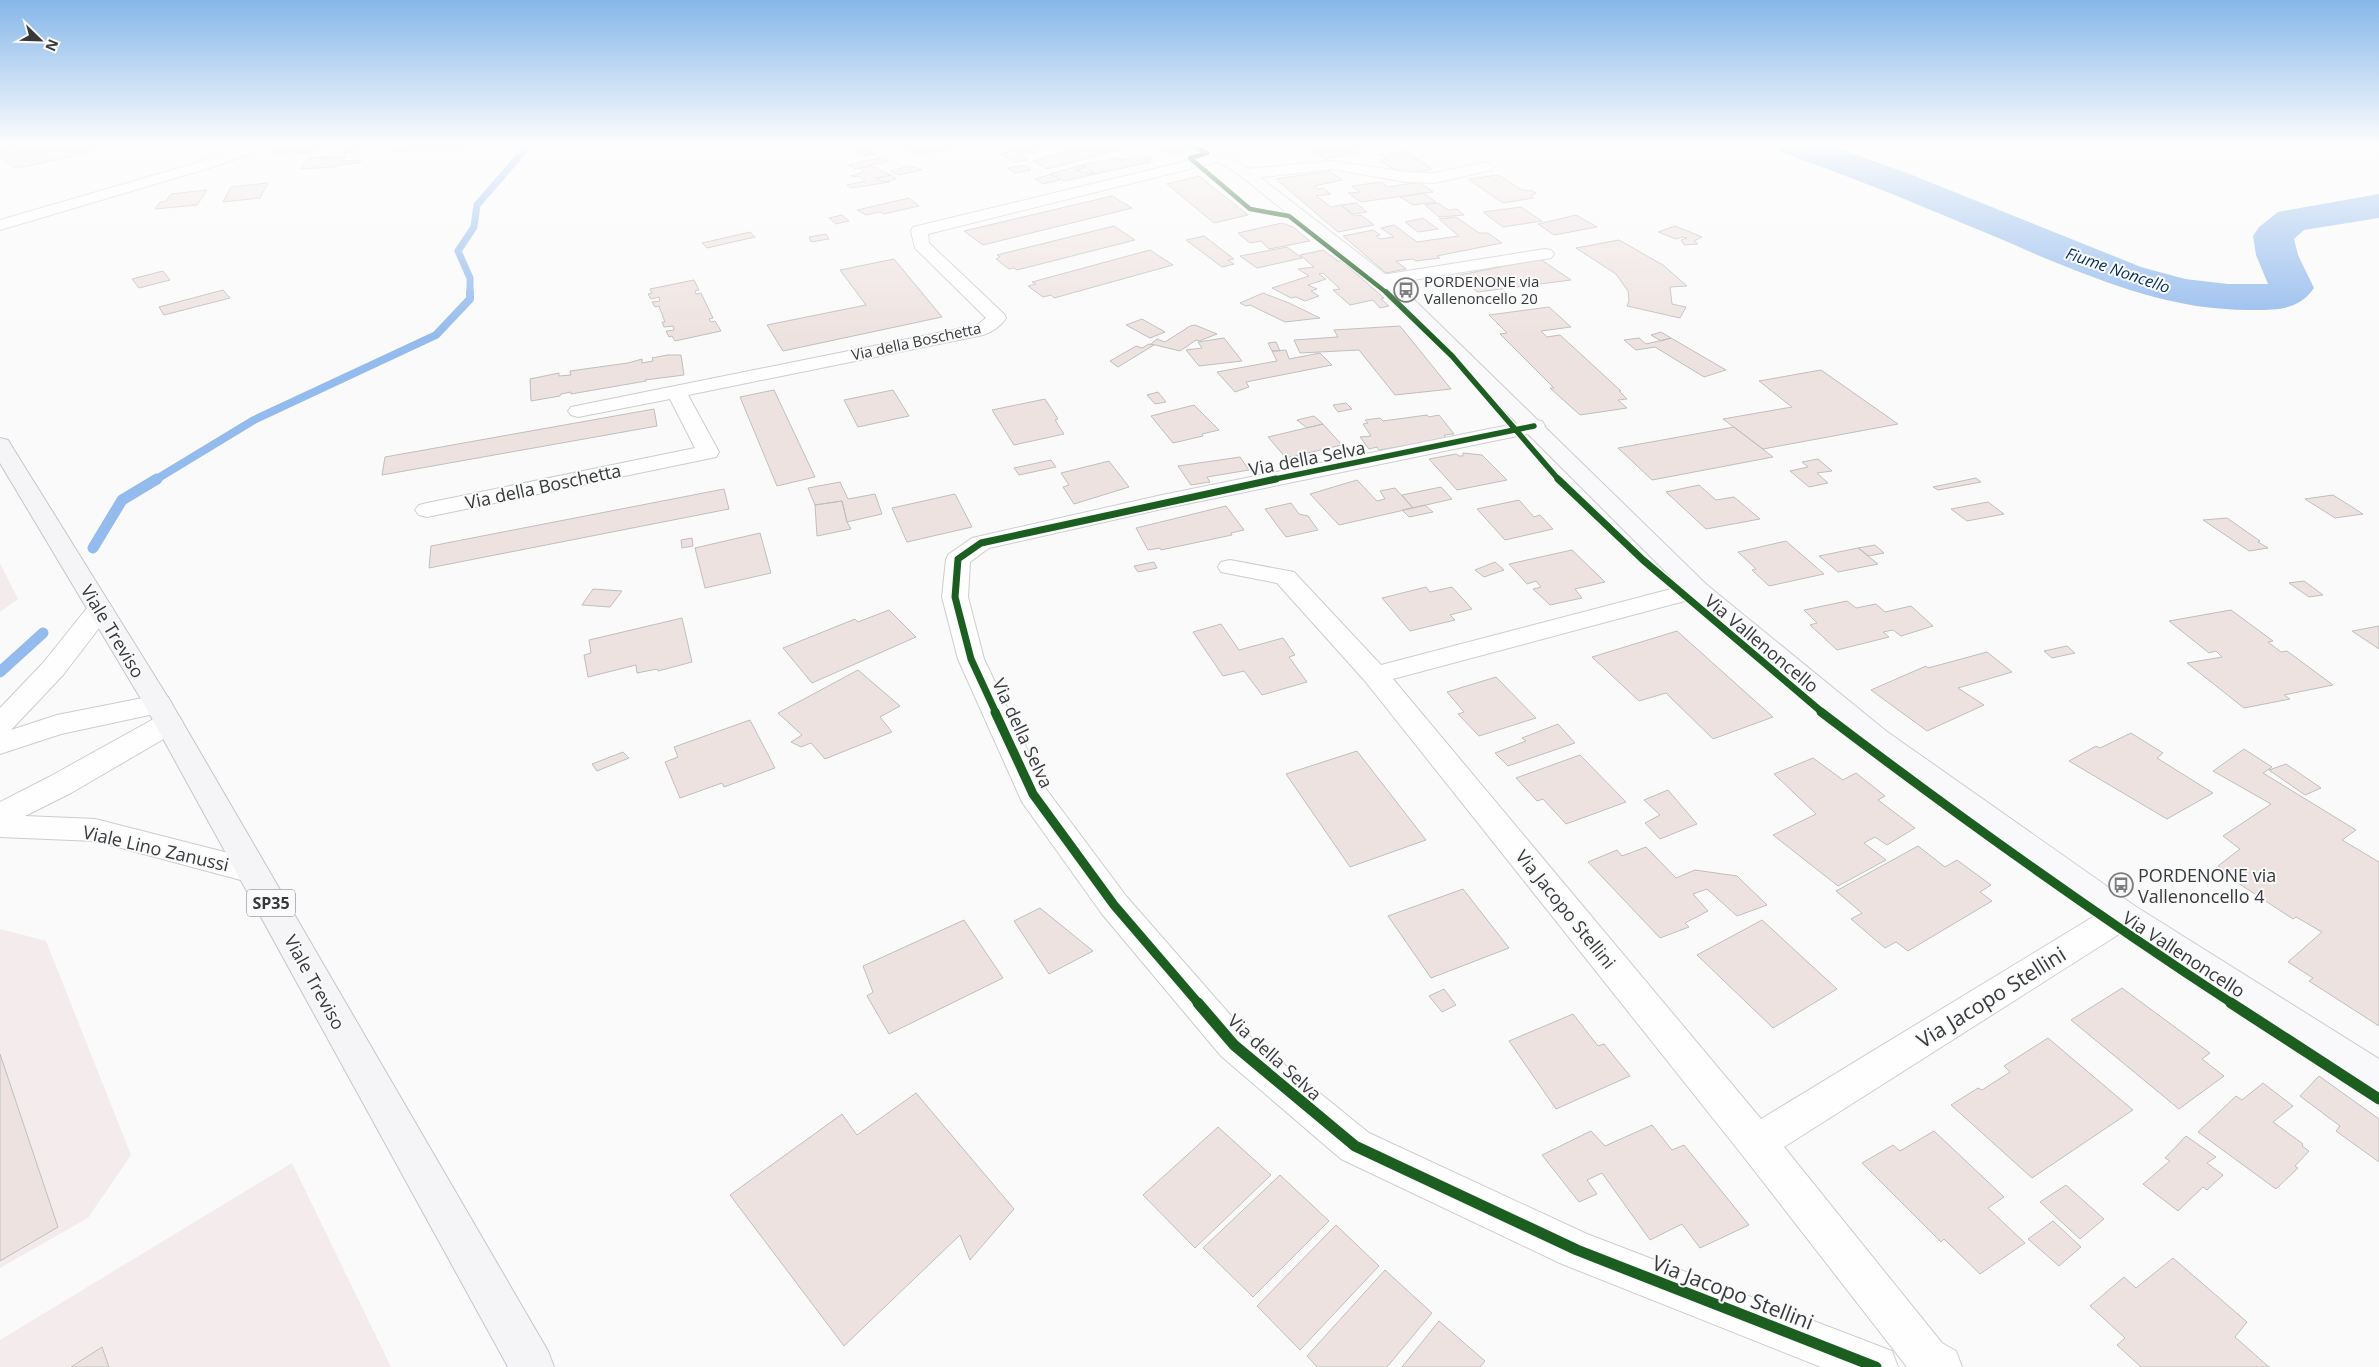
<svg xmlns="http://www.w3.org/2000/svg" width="2379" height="1367" font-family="'Open Sans',sans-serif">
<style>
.industrial{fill:#f3ebec}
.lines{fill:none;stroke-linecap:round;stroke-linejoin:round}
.stream-far2{stroke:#94bbed;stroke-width:7}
.stream-far1{stroke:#94bbed;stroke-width:8}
.stream{stroke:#94bbed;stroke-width:11}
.river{fill:#94bbed;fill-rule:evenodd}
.building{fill:#eee2e0;stroke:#bfbfbf}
.street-casing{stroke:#cdcdcd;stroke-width:2}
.secondary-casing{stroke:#cdcdcd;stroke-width:2}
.primary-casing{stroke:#c5c6cc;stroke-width:2}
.street{fill:#fefefe;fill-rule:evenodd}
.secondary{fill:#f9f9fc;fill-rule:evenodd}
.primary{fill:#f5f5f8;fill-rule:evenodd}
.cycleway-far4-casing{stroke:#f9fafb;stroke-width:6}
.cycleway-far3-casing{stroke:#f9fafb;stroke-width:8}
.cycleway-far2-casing{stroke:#f9fafb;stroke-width:10}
.cycleway-far1-casing{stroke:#f9fafb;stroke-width:12}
.cycleway-casing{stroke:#f9fafb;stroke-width:14}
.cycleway-far4{stroke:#1b5e20;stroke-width:4.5}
.cycleway-far3{stroke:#1b5e20;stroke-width:5.5}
.cycleway-far2{stroke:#1b5e20;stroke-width:7}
.cycleway-far1{stroke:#1b5e20;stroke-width:9}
.cycleway{stroke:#1b5e20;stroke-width:11}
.labels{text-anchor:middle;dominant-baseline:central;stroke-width:4;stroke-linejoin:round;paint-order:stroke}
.far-poi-label{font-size:15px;fill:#393939;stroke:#f9fafb;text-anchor:start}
.far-street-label{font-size:15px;fill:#393939;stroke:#f9fafb}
.far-water-label{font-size:16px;font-style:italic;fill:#052c59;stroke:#f9fafb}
.shield{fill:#f9fafb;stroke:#737373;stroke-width:1}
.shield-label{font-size:16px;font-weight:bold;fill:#393939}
.street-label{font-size:18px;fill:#393939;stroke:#f9fafb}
.poi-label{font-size:18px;fill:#393939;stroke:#f9fafb;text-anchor:start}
.near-street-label{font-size:21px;fill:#393939;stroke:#f9fafb}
</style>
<rect width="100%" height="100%" fill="#fafafa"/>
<path class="industrial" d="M0,563L18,599L0,612Z
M0,929L46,941L131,1155L88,1218L0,1268Z
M292,1163L391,1367H0V1340Z"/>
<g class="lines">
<path class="stream-far2" d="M470,293V278L458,251L474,227L477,205L522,153L526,144"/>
<path class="stream-far1" d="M155,480L254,420L436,335L470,299V292"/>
<path class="stream" d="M93,548L122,500L157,479
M0,672L43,633"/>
<path class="river" d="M1776,144H1826L1907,173L2141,267L2185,279L2228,284H2268L2256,255L2253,236L2259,227L2278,212L2379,194V218L2304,230L2294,239L2298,255L2314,288C2298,311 2275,310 2250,310C2174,310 2111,285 2042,257C2004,240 1965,224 1926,208C1879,188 1830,170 1781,152Z"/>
</g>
<path class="building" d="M8,144H107L87,148L91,152L24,167H12L0,156V147L10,145Z
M289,144H330L310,153L287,152L282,154H271Z
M400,144H468L464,149L392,151Z
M900,144H973L917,155Z
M1011,144H1038L1042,146L1026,150L1016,144Z
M1090,144H1116L1126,148L1047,169L1033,161Z
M1147,144H1183L1195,149L1174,155Z
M1235,144H1260L1262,145L1252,148Z
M1306,144H1347L1357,148L1350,150L1356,153L1326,159L1311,151L1316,150Z
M865,145L877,154L864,156L853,148Z
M359,146L354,152L340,153L345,147Z
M1015,150H1031L1036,153L1019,155L1027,160L1013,162L1000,154Z
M1405,151L1432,169L1405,174L1399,170H1395L1380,160L1387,159L1380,155Z
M1148,155L1152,158L1147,160L1151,162L1095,174L1082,165L1117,158L1121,160Z
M346,156L336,167L300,169L308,158Z
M883,157L889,161L855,169L848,165Z
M362,160L359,163L338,165L341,161Z
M1025,165L1031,170L1015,173L1008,168Z
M1082,165L1085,168L1076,170L1095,174L1065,181L1050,174Z
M871,166L891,175L876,178L883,182H890L851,188L847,185L865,181L860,177L850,176L864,172L860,168Z
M910,166L922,170L898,175L890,171Z
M1330,171L1342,180L1314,186L1318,189L1323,188L1331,194L1316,196L1331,207L1341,205L1354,216L1361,215L1374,225L1338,232L1276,179Z
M1052,174L1060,180L1043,184L1035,179Z
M891,175L896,179L883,182L876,178Z
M1498,175L1522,190L1533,191L1536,193L1530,196L1534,198L1503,203L1468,179Z
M1199,176L1248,215L1214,223L1167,184Z
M1381,182L1388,187L1420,182L1433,192L1361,202L1348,193L1360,192L1352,186Z
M268,183L260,198L223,202L231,187Z
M207,190L197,205L155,209L160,202L166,201L171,194Z
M1423,193L1436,202L1413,205L1400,197Z
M1112,196L1132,208L983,245L964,231Z
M909,198L919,206L884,214L880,212L866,215L857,210Z
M1356,203L1367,212L1353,214L1341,205Z
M1438,203L1448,210L1457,209L1464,215L1439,217L1425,205Z
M1521,207L1542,221L1503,227L1483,212Z
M842,215L849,221L836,224L829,218Z
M1576,215L1597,227L1554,235L1538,224Z
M1456,217L1479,233H1488L1502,243L1437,256L1440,258L1416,261L1413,259L1396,261L1406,269L1386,273L1343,236L1373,230L1380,235L1376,236L1380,239L1394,237L1381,228L1394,225L1417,242L1459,236L1439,219Z
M1423,218L1438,229L1418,232L1405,222Z
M1282,223L1293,227L1310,241L1269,249L1261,241L1250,243L1238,233Z
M1114,226L1135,240L1017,270L1014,268L1009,269L996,259L1000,257L997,255Z
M1675,226L1702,237L1694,241L1698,244L1684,245L1681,240L1687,238L1683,237L1676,239L1658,232Z
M750,232L755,237L707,248L702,243Z
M826,234L829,239L811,242L809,237Z
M1204,236L1234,259L1228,260L1234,264L1222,267L1186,240Z
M1619,240L1663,265L1687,286L1670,287L1672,304L1686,307L1680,318L1627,306L1629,301L1628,291L1616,274L1576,248Z
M1287,247L1302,258L1257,268L1240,256Z
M1150,250L1173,265L1054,298L1051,295L1043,297L1028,286L1036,284L1032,282Z
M1323,250L1338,261H1342L1384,298L1381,299L1389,306L1380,308L1373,300L1350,305L1333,290L1340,289L1323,273L1319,274L1326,279L1308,285L1317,289L1311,291L1319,296L1305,301L1296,297L1291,298L1272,288L1309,276L1298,269L1314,267L1300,255Z
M894,259L942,317L783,351L767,325L866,305L840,270Z
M1540,259L1571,280L1478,292L1455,276Z
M163,271L170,280L139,288L132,279Z
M694,280L699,290L695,291L696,294L701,293L713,318L709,319L711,322L715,321L721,331L675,341L672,336L669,337L666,331L674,330L673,326L664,327L662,322H665L659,306L655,307L652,302L660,301L659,297L651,299L648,294L652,293L650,289Z
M223,290L230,298L164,315L159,307Z
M1263,293L1289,303L1320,318L1285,322L1250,305L1246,306L1240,303Z
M1549,307L1571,327L1541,331L1547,337L1560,335L1621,391H1619L1627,399L1618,400L1627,408L1580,415L1550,388H1554L1500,334L1507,333L1489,315Z
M1142,319L1165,332L1150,338L1126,325Z
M1195,325L1217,334L1199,341L1196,340L1180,351L1151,344L1157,339L1165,342L1190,326Z
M1400,326L1451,389L1395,395L1359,350L1300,353L1294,340L1338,337L1334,330Z
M1661,332L1671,338L1661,341L1651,335Z
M1224,338L1242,361L1199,366L1186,350L1202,348L1198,342Z
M1639,338L1646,344L1671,338L1726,370L1704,377L1655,347L1636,350L1624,340Z
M1276,342L1280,351H1272L1268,343Z
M1149,344L1154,345L1118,367L1110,361L1136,346L1142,348Z
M1286,350L1289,359L1320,353L1332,365L1246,382L1249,387L1235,392L1217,372L1277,361L1272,351Z
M667,355H681L684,375L645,380L646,381L571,394V392L561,394L560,396L531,401L530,379L559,373V376L571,375L570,371L628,363L642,359V363L653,361L652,358Z
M1821,370L1898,424L1763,449L1723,419L1792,407L1759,381Z
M774,390L815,477L777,486L740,397Z
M893,390L909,416L858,427L844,400Z
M1158,392L1166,402L1155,404L1147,395Z
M1045,399L1058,419L1055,420L1064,434L1014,445L992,410Z
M1346,403L1352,409L1338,412L1333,405Z
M1194,405L1219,430L1202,434L1203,436L1173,443L1151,416Z
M654,409L657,426L382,475L385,457Z
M1427,415L1429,417L1439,415L1454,434L1444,435L1447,439L1379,450L1377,447L1369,449L1360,437L1371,436L1363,424L1368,423L1365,420L1380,418L1383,421Z
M1314,416L1323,424L1307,428L1297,420Z
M1323,424L1342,445L1286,458L1268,437Z
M1734,427L1773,457L1652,480L1618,448Z
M1463,453L1482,455L1507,480L1457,490L1429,459L1456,454L1459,456H1463Z
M1240,457L1249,470L1207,477L1210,482L1191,485L1178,466Z
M1818,459L1832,471L1817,473L1828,483L1809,487L1790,471L1808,467L1802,462Z
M1051,460L1056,467L1019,475L1014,468Z
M1109,461L1129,487L1074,504L1063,487L1069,485L1061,473Z
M1976,478L1981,482L1938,490L1933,487Z
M1357,480L1377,501L1385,499L1380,491L1395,488L1413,508L1339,525L1310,494Z
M840,482L848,499L875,494L882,514L847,522L842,501L815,505L808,488Z
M1699,485L1716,500L1734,497L1760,519L1706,529L1666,492Z
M1441,487L1452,499L1413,508L1402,495Z
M724,489L729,509L429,568L431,546Z
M955,494L972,527L907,542L892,508Z
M2333,495L2363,514L2335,518L2305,499Z
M1519,500L1534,517L1540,515L1553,529L1505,540L1477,509Z
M842,501L847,522L851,529L817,536L815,505Z
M1988,502L2004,514L1967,521L1951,509Z
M1291,503L1299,514L1308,516L1318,530L1286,537L1265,509Z
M1425,505L1433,512L1409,517L1402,510Z
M1226,506L1244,530L1231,533L1232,535L1161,550L1160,548L1148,550L1136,528Z
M2227,518L2260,541L2258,542L2268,548L2249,551L2203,520Z
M760,533L771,573L705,588L695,548Z
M692,538L693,546L682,548L681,540Z
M1786,541L1824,574L1769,586L1752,570L1756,569L1738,552Z
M1875,545L1884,553L1869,556L1858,548Z
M1858,548L1878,564L1838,572L1819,556Z
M1572,550L1605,582L1575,589L1582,598L1550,605L1533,589L1541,587L1536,581L1527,584L1509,564Z
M1154,562L1157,568L1138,572L1134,566Z
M1495,562L1504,570L1484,577L1475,570Z
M2304,581L2323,595L2309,597L2289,583Z
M1426,587L1430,592L1452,587L1472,609L1450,615L1455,620L1410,631L1382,598Z
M593,589L622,591L610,607L582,605Z
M1847,601L1856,608L1876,604L1885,612L1911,606L1933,626L1901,636L1893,630L1883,632L1889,637L1837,650L1810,625L1817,623L1804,610Z
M889,610L916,637L812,683L783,648L855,619L858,622Z
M2231,610L2273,641L2268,642L2281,652L2287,651L2333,685L2284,695L2290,699L2244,708L2187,663L2222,657L2216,651L2209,653L2169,621Z
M682,618L692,662L658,671L657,669L637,673L636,665L588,677L584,655L591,653L589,640Z
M1221,624L1239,650L1283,638L1295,655L1289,657L1307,682L1262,695L1244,671L1223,676L1193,632Z
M2379,626V649L2352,631Z
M1677,631L1773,717L1713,739L1666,693L1639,701L1592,657Z
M2067,646L2075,653L2052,658L2044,651Z
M1987,652L2012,672L1958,688L1984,705L1927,731L1871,690L1926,666L1928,668Z
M858,670L900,706L880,717L892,732L825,759L811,743L801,747L791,742L802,735L778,713Z
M1496,677L1536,718L1479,736L1458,714L1464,712L1447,692Z
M750,720L775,768L724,787L722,783L680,798L665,762L678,757L674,747Z
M1558,724L1575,743L1508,766L1495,753L1526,741L1522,738Z
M2131,733L2163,753L2157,758L2213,793L2167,819L2069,761L2096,746L2100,748Z
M2244,749L2272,767L2263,773L2356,830L2342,840L2379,862V1026L2309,981L2313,978L2288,962L2322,932L2296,917L2293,919L2238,883L2240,880L2218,866L2240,849L2223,836L2271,804L2213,771Z
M1357,751L1426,840L1350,867L1286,774Z
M623,752L629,758L597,771L592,764Z
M1580,755L1626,802L1566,824L1543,799L1537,801L1516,778Z
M1813,758L1843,780L1856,773L1885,796L1878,800L1915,828L1887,845L1875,837L1864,843L1886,860L1838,886L1773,835L1816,814L1774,774Z
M2286,764L2321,788L2305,795L2269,770Z
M1668,790L1697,824L1660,839L1645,823L1660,815L1644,800Z
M1918,846L1945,867L1957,860L1991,885L1980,892L1992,901L1908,951L1896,942L1885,948L1851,919L1862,913L1836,891Z
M1646,847L1676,878L1695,870L1737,876L1767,905L1737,916L1707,889L1693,894L1708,911L1685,923L1689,927L1660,938L1588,862L1617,850L1622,856Z
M1463,889L1509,948L1431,978L1388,916Z
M1040,908L1093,951L1049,974L1014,921Z
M964,920L1003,978L889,1034L867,996L873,992L863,966Z
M1762,920L1837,989L1773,1028L1697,955Z
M2122,988L2210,1053L2202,1059L2224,1076L2179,1109L2071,1020Z
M1444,989L1456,1005L1442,1012L1429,996Z
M1573,1014L1598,1046L1604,1044L1630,1076L1556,1109L1509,1041Z
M2048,1038L2133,1110L2032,1178L1951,1105L1978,1088L1982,1090L2010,1072L2004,1066Z
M0,1054L58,1227L0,1261Z
M2319,1076L2379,1119V1162L2336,1131L2340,1126L2300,1096Z
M2263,1083L2293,1106L2273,1122L2303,1144L2302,1146L2309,1151L2295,1166L2298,1168L2276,1189L2198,1132L2236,1096L2242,1100Z
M916,1093L1014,1209L970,1260L960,1235L844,1346L730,1195L842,1114L857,1135Z
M1652,1125L1672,1150L1684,1145L1749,1225L1700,1248L1682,1224L1650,1240L1602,1173L1587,1180L1597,1194L1579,1202L1542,1155L1591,1131L1605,1146Z
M1218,1127L1271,1175L1195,1248L1143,1195Z
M1934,1131L2004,1197L1988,1208L2025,1243L1980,1274L1944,1239L1941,1242L1862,1163L1893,1145L1900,1151Z
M2186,1136L2216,1157L2207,1163L2223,1175L2207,1190L2203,1187L2178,1211L2143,1184L2170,1161L2165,1158Z
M1280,1175L1329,1221L1253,1297L1203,1248Z
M2066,1185L2104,1219L2080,1239L2040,1202Z
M2053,1221L2081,1247L2059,1266L2028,1239Z
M1336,1225L1379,1266L1300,1350L1257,1306Z
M2173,1258L2247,1322L2235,1337L2269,1367H2141L2117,1345L2125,1338L2090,1306L2124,1277L2136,1288Z
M1385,1270L1432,1313L1387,1367H1317L1307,1356Z
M1439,1321L1485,1361L1480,1367H1402Z
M102,1347L109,1367H71Z"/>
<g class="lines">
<g class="street-casing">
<path id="street" d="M254,144H274L272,147L206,169L0,230V220L196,163Z
M1220,153L1227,157L1225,160L928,234L929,243L1004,314L1006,318C1001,326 992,332 983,335L688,395L719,452L716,457L427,517L419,515L415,510L419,505L427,503L695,448L670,399L578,417L571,415L568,411L571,407L977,325L986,318L915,248L911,231L913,227Z
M1332,161L1406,172L1435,173L1486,162L1494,167L1491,170L1435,183L1406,182L1332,169L1247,179L1239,174L1247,169Z
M1545,249L1551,250L1554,254L1551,258L1382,285L1376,284L1373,280L1376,276L1382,275Z
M1534,420L1542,421L1545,426L1542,431L1162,509L989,548L970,562L968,597L984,659L1046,789L1126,896L1247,1034L1369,1133L1587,1234L1892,1351L1898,1367H1821L1562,1264L1341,1159L1221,1056L1102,914L1022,802L958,659L942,597L946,559L949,554L972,538L1162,495Z
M1230,560L1294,572L1381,665L1698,582L1707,585L1711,590L1707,595L1393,679L1761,1119L2111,906L2123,902L2135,906L2140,915L2135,924L1784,1147L1942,1343L1956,1351L1962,1367H1907L1743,1156L1365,681L1277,583L1221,572L1218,567L1221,562Z
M100,601L109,603L113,609L109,615L63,675L11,730L57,715L158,695L168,697L172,704L168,711L61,734L0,754V708L43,663L91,603Z
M169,713L179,716L183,723L179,730L71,793L25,816L95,819L252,859L263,862L268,871L263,880L252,883L95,841L0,837V802L49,777L159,716Z"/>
</g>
<g class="secondary-casing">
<path id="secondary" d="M1189,144H1206L1248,168L1397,283L1707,585L1886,731L2135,906L2379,1059V1095L2366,1091L2111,924L1866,745L1689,595L1385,291L1238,174Z"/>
</g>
<g class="primary-casing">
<path id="primary" d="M0,438L8,440L11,445L172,704L548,1351L554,1367H508L144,704L0,463Z"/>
</g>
<use href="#street" class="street"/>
<use href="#secondary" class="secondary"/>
<use href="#primary" class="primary"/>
<g class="cycleway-far4-casing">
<path id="cycleway-far4" d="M1190,144L1207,153L1190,158L1250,209L1289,216L1387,293"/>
</g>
<g class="cycleway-far3-casing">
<path id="cycleway-far3" d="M1386,292L1452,356L1559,480
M1270,480L1534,426"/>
</g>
<g class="cycleway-far2-casing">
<path id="cycleway-far2" d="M1558,479L1643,560L1823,713
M996,713L971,659L955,597L958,559L981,543L1276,479"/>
</g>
<g class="cycleway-far1-casing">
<path id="cycleway-far1" d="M995,712L1033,794L1114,905L1199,1004
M1821,712C1955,814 2092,912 2233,1004"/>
</g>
<g class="cycleway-casing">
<path id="cycleway" d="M1198,1003L1234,1045L1355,1146L1577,1250L1876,1367
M2231,1003L2379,1099"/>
</g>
<use href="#cycleway-far4" class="cycleway-far4"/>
<use href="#cycleway-far3" class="cycleway-far3"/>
<use href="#cycleway-far2" class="cycleway-far2"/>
<use href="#cycleway-far1" class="cycleway-far1"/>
<use href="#cycleway" class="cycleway"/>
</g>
<linearGradient id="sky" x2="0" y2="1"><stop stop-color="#86b7ea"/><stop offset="0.43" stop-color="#fdfdfd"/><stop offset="1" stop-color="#fdfdfd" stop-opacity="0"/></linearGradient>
<rect width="2379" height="335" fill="url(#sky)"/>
<defs>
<g id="bus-ring" transform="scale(1.25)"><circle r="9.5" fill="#f9fafb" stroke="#7d7d7d" stroke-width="1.5"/><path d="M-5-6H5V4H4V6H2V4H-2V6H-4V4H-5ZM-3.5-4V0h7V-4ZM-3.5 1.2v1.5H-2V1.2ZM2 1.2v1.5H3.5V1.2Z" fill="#7d7d7d"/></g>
</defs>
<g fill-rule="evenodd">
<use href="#bus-ring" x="1406" y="290"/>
<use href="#bus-ring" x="2121" y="885"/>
</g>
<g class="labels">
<g class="far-poi-label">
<text x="1424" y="281">PORDENONE via<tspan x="1424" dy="17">Vallenoncello 20</tspan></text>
</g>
<g class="far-street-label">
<text transform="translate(916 341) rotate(-12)">Via della Boschetta</text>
</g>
<g class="far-water-label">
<text transform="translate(2118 270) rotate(19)">Fiume Noncello</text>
</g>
<rect class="shield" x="247" y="889.5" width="48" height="27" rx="4"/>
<g class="shield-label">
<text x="271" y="903">SP35</text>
</g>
<g class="street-label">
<text transform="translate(1307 458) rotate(-11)">Via della Selva</text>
<text transform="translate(543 486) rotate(-12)">Via della Boschetta</text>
<text transform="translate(113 631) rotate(59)">Viale Treviso</text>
<text transform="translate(1762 643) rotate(40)">Via Vallenoncello</text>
<text transform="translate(1023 733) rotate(65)">Via della Selva</text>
<text transform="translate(156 848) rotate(13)">Viale Lino Zanussi</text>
<text transform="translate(1566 909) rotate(51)">Via Jacopo Stellini</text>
<text transform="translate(2184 954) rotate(33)">Via Vallenoncello</text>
<text transform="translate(315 982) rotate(61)">Viale Treviso</text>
<text transform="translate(1275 1057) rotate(42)">Via della Selva</text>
</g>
<g class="poi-label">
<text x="2138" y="875">PORDENONE via<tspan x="2138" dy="21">Vallenoncello 4</tspan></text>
</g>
<g class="near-street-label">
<text transform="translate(1991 997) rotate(-32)">Via Jacopo Stellini</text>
<text transform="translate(1733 1292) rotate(21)">Via Jacopo Stellini</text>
</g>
</g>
<g transform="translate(40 40) rotate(113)" stroke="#f9fafb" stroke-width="4" paint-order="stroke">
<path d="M0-4L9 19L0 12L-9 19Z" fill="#393939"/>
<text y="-8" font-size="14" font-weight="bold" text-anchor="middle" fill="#393939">N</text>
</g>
</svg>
